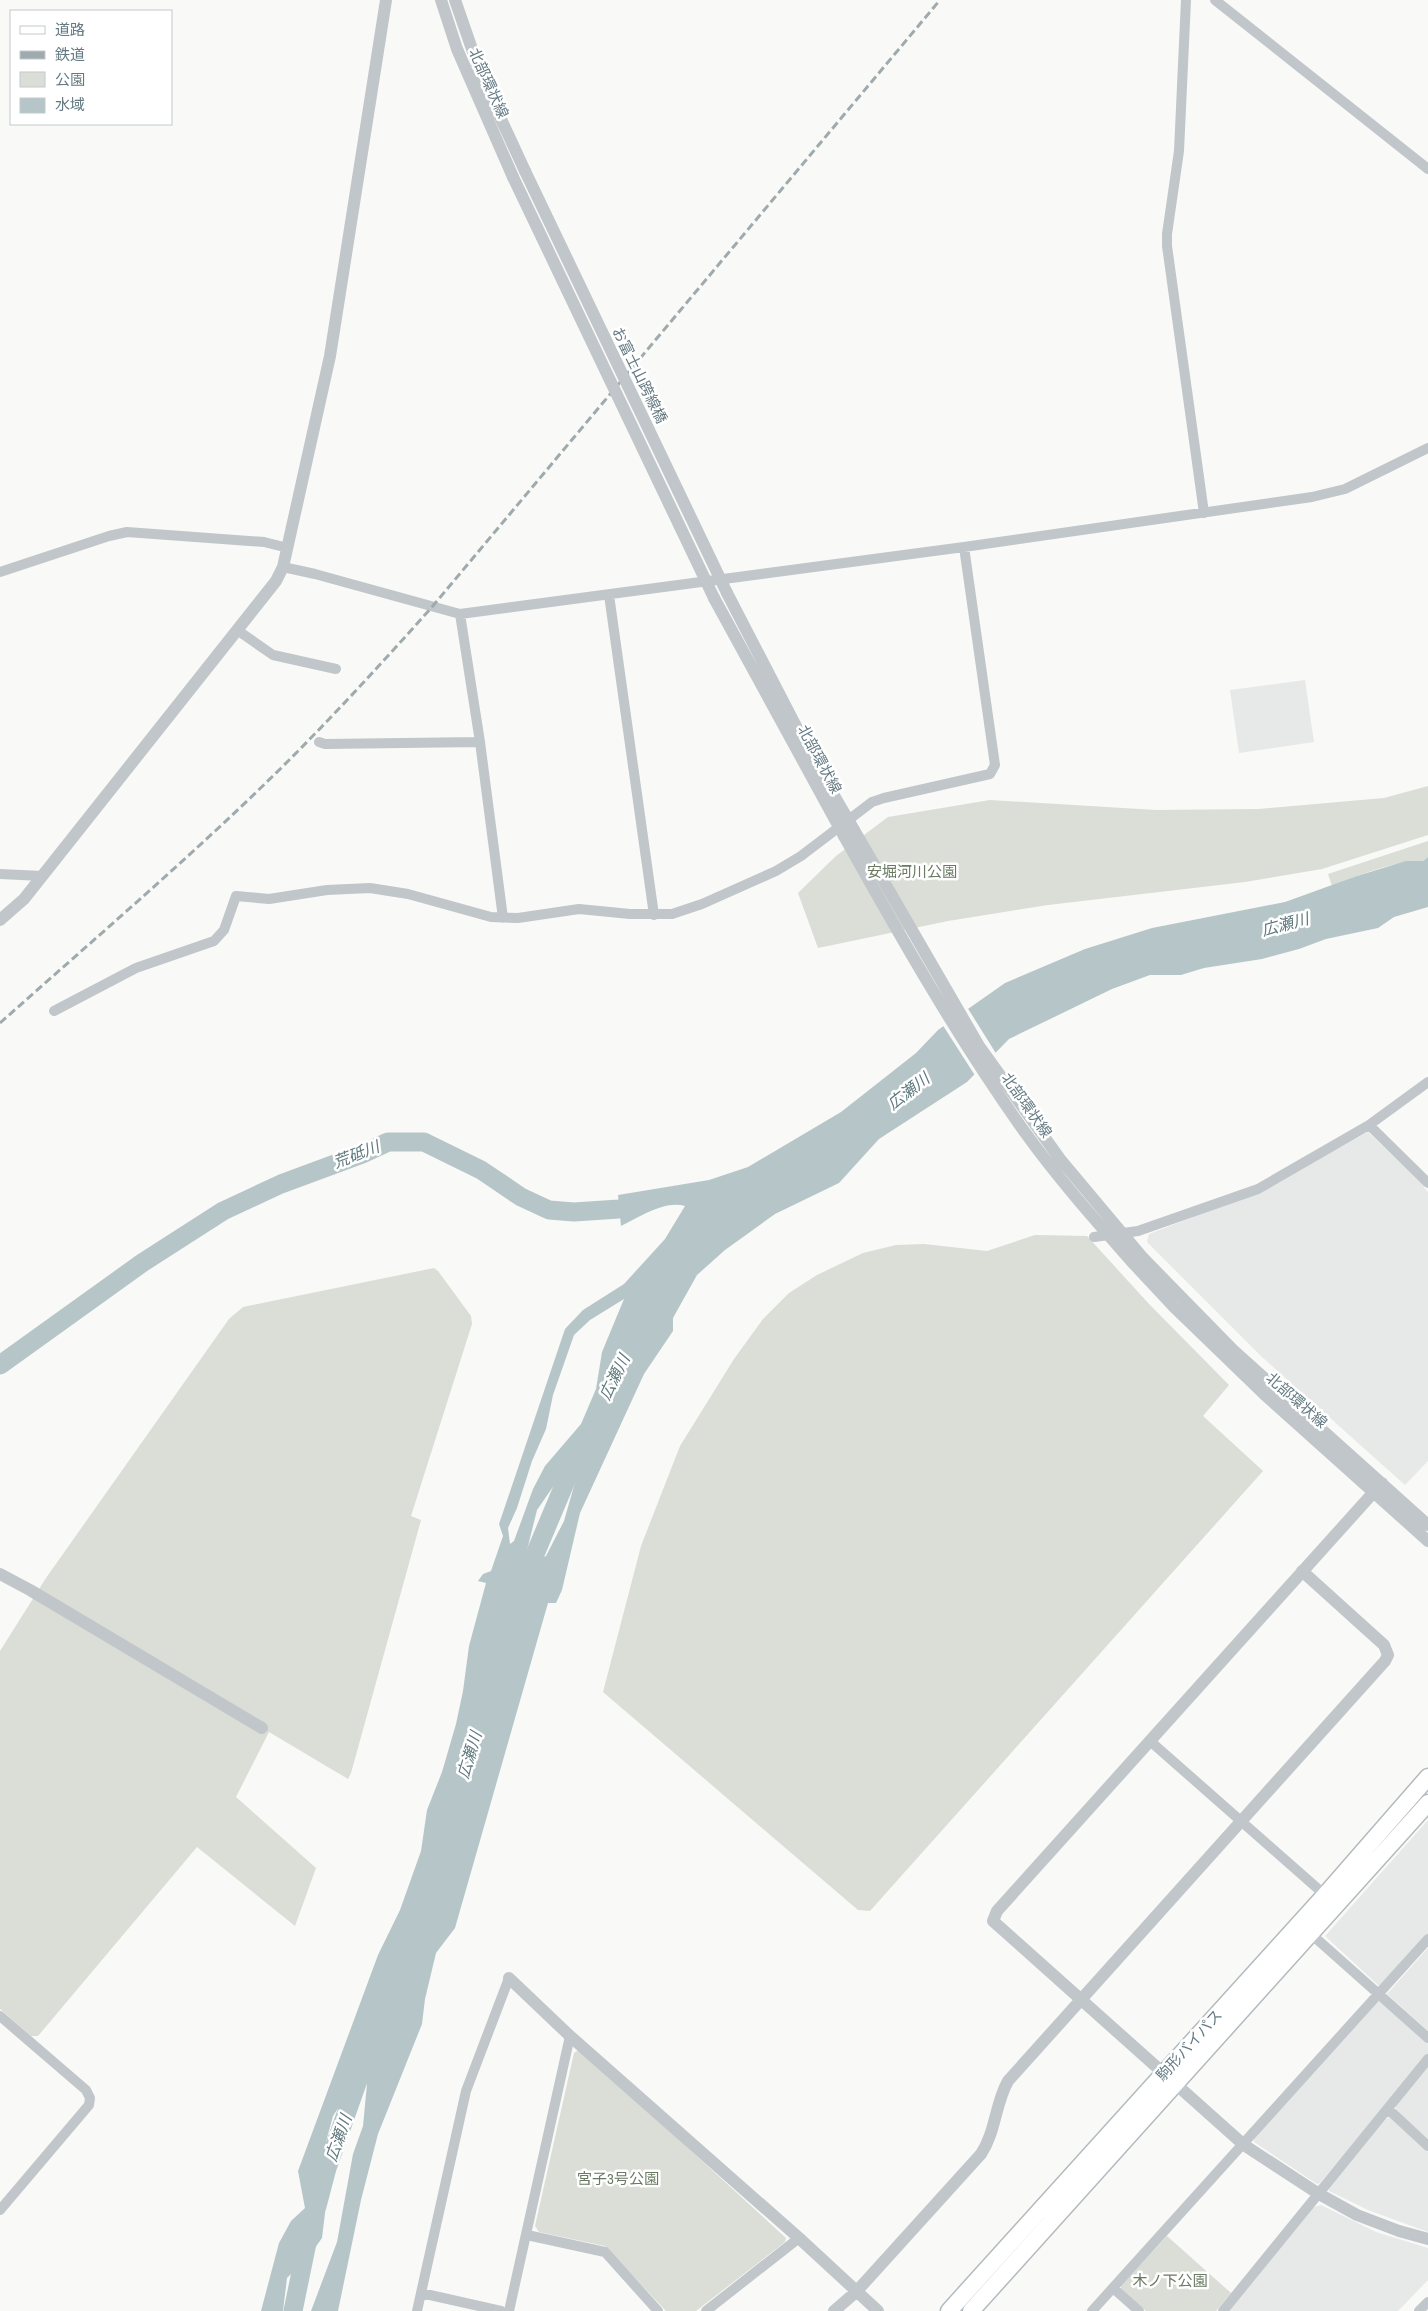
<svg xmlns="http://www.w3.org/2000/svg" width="1428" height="2311" font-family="'Archivo Narrow','Noto Sans JP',sans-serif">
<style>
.built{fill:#e7e9e8}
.green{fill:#daded6}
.water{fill:#b6c6c8;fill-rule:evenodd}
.pier{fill:#f9f9f7}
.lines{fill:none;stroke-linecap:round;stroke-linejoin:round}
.river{stroke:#b6c6c8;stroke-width:19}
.primary-casing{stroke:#b4babe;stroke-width:19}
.minor{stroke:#c0c6c9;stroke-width:10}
.tertiary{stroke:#c0c6c9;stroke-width:12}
.primary{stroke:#fff;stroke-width:16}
.rail{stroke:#9faaae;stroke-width:3;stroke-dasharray:8 4;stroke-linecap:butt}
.tertiary-bridge{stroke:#c0c6c9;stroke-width:12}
.labels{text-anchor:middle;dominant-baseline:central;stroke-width:5;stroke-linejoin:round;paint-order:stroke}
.street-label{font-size:15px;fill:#647a83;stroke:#fff}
.park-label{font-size:15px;fill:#6a7a63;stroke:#fff}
.water-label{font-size:16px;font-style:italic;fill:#5e787c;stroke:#fff}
</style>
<rect width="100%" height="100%" fill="#f9f9f7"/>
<path class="built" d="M1305,680L1314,742L1239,753L1230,690Z
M1368,1132L1424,1185V1188L1428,1192V1461L1405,1485L1262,1357L1147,1242L1149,1234L1256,1193Z
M1428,1820V1935L1379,1986L1325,1936Z
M1428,1948V2031L1387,1994Z
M1375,2002H1382L1428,2044V2054L1320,2183L1317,2184L1254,2142V2137Z
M1428,2066V2139L1396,2111V2106Z
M1390,2117L1428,2152V2232L1368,2210L1329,2191V2187L1386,2119Z
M1321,2205L1376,2232L1428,2248V2280L1398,2311H1229L1314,2207Z"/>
<path class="green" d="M1428,786V835L1322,869L1245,882L1048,905L948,921L818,948L798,893L836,856L888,817L990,800L1156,810L1259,809L1384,798Z
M1428,841V857L1423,861C1394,861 1359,875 1332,886L1328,874Z
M1035,1235L1087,1236L1149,1304L1229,1385L1203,1416L1263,1471L870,1911L858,1910L603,1692L641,1546L680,1446L734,1359L763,1319L789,1293L817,1275L863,1253L896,1245L924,1244L987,1251Z
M434,1268L438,1271L471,1316L472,1324L411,1516L421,1520L351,1773L348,1779L269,1732L236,1797L316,1868L295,1926L197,1847L38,2036H31L0,2009V1651L46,1578L229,1319L243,1307Z
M580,2049L786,2238L785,2242L696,2311H666L605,2246L539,2232L535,2226L574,2053Z
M1167,2236L1231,2293L1216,2311H1146L1121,2289V2286Z"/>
<path class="water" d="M1428,857V907L1394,917L1378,928L1326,939L1299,949L1262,959L1204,968L1181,975H1150L1112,989L1009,1039L967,1082L879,1139L839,1183L775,1214L725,1250L697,1275L673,1318V1331L644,1374L580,1513L562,1590L556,1603H548L455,1928L436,1953L425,1999L422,2024L378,2134L361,2200L338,2311H311L337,2242L353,2154L363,2126L367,2084L360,2075L333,2116L327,2138L322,2162L326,2205L322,2238L310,2255L287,2278L283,2311H261L279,2243L291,2221L305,2208L298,2171L378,1955L400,1910L421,1851L427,1810L442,1772L456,1724L463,1691L469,1646L486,1583L478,1581L483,1574L491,1571L503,1536L499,1524L565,1329L583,1310L624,1284L665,1239L685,1206C665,1200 639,1217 621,1226L618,1195L709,1180L748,1167L841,1112L916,1053L938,1030L1005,983L1085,949L1152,928L1285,902L1357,876L1406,861H1423ZM624,1299L602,1352L596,1389L581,1424L545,1466L533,1489L514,1541L510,1544L508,1528L517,1508L532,1461L546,1429L553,1395L574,1335L590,1320ZM584,1451L564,1521L546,1556L532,1561L525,1558L537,1510L575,1455Z"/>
<path class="pier" d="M967,1007L997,1055L976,1077L942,1024Z"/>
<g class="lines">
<path class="river" d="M0,1365L142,1263L223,1211L281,1184L362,1154L388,1142H424L481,1170L521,1197L549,1210L574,1212L619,1209L643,1202
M522,1585L586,1433
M317,2206L327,2168L368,2052
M293,2311L308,2238"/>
<g class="primary-casing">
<path id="primary" d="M949,2311L1325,1895L1428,1777
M971,2311L1428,1803"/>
</g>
<path class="minor" d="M1186,0L1179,151L1167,234V246L1204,513
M1215,0L1428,169
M283,567L315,574L460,614L964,547L1312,497L1345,489L1428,448
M0,572L109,536L127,532L264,542L288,548
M609,595L654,915
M460,614L480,742L503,918
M237,630L273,655L336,669
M319,742L325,744L480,742
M0,874L42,876
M54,1011L136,968L214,941L224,930L236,896L269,899L327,890L370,888L408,894L491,917L518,918L579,909L630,914H672L702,904L776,871L801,856L872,802L884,798L990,774L995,765L964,547
M1369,1125L1428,1082
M1094,1237L1138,1231L1258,1189L1369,1125L1428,1183
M1150,1741L1325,1895
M1310,1933L1428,2038
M0,2016L86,2090L90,2098L89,2105L0,2210
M1388,2109L1428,2146
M527,2235L605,2252L658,2311
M1113,2288L1139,2311
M421,2293L501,2311
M417,2311L466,2091L509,1978
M509,2311L570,2036
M706,2311L799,2238
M1092,2311L1428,1939
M1223,2311L1428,2059
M1419,2311L1428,2302"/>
<path class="tertiary" d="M441,0L457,49L513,177
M455,0L482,78L525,171
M727,593L814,761L854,830
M714,598L844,836
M0,920L24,899L276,581L283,567L330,356L386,0
M1143,1258L1233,1350L1428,1525
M1133,1263L1174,1307L1264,1394L1428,1541
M1382,1483L997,1911L993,1921L1244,2145L1319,2194L1357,2215L1399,2231L1428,2239
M0,1574L30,1590L262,1728
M509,1978L570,2036L799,2238L878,2311
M834,2311L856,2292L981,2154C996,2131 995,2104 1008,2081L1385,1661L1388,1655L1384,1645L1302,1571"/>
<use href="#primary" class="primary"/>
<path class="rail" d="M0,1023C92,941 186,861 274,775C329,721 381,664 432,607L940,0"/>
<path class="tertiary-bridge" d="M525,171L727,593
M513,177L714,598
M854,830L979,1046L1060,1159L1143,1258
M844,836C900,936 957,1037 1024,1131C1057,1177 1095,1220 1133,1263"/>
</g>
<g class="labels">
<g class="street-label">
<text transform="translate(489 83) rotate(66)">北部環状線</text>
<text transform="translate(640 375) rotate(64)">お富士山跨線橋</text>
<text transform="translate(820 759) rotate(62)">北部環状線</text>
<text transform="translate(1027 1105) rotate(55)">北部環状線</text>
<text transform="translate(1297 1400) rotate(41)">北部環状線</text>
<text transform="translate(1189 2045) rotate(-48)">駒形バイパス</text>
</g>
<g class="park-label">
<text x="912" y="871">安堀河川公園</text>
<text x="618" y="2178">宮子3号公園</text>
<text x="1170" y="2280">木ノ下公園</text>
</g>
<g class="water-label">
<text transform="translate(1285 924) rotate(-15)">広瀬川</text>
<text transform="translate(908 1091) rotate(-38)">広瀬川</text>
<text transform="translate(356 1154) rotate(-21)">荒砥川</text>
<text transform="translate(614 1377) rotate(-64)">広瀬川</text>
<text transform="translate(469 1755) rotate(-73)">広瀬川</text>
<text transform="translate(338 2138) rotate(-70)">広瀬川</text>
</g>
</g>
<rect x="10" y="10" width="162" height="115" fill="#ffffff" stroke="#c1cacd"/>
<rect x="20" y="26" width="25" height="8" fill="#ffffff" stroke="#c1cacd"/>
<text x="55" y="35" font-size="15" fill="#647a83">道路</text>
<rect x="20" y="51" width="25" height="8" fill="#9faaae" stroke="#c1cacd"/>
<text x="55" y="60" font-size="15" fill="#647a83">鉄道</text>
<rect x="20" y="72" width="25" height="15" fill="#daded6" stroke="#c1cacd"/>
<text x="55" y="85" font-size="15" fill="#647a83">公園</text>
<rect x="20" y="98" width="25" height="15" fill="#b6c6c8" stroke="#c1cacd"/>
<text x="55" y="110" font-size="15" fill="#647a83">水域</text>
</svg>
